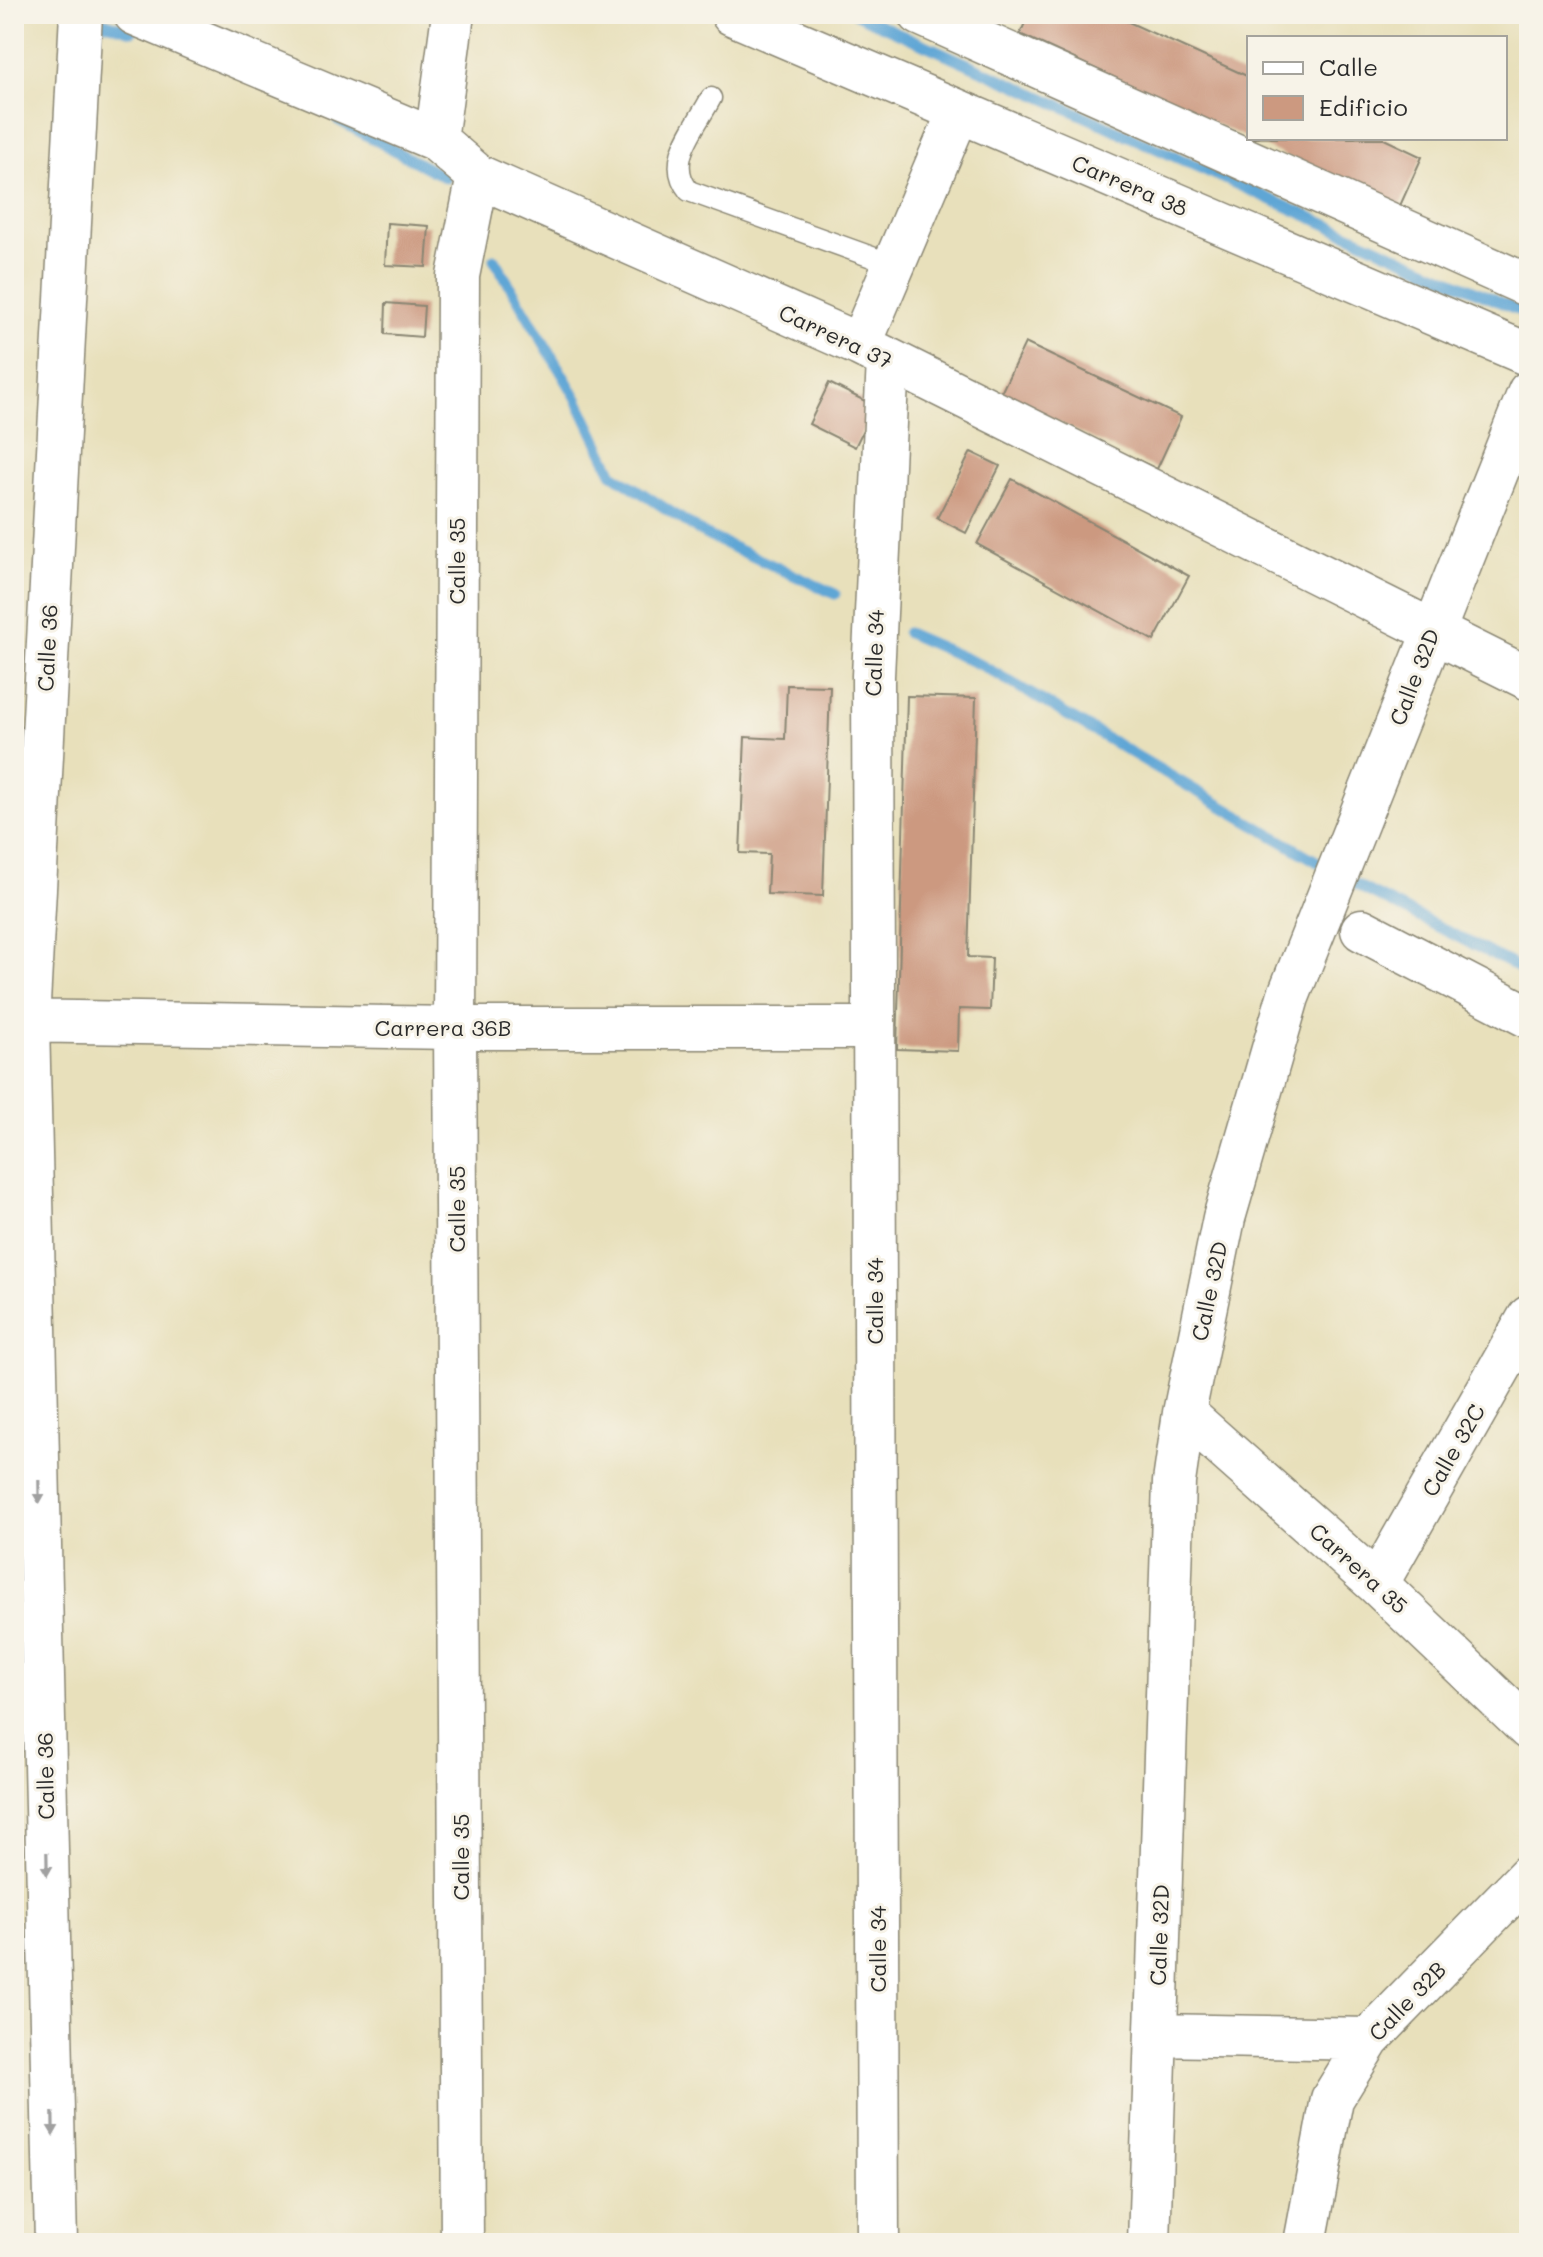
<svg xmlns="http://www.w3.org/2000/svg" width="1543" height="2257" font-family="Mali,sans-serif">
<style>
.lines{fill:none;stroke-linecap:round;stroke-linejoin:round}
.stream{stroke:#5ea6d5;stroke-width:11}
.building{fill:#cc9980}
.service-casing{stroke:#8a8673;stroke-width:23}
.minor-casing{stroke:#8a8673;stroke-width:45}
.service{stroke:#fff;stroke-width:20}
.minor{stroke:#fff;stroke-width:42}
.oneway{fill:#a0a0a0}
.labels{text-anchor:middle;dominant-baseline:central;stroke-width:6;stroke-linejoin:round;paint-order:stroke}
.street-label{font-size:22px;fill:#2b2b2b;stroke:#f7f3e8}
</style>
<rect width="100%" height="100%" fill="#f7f3e8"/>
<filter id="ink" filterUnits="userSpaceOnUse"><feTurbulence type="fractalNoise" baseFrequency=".0125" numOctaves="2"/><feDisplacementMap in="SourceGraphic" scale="16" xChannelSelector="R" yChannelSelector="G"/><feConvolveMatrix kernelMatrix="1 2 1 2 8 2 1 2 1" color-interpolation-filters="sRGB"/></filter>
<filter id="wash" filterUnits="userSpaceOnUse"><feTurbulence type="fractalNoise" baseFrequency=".006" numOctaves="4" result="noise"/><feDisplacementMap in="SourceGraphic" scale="32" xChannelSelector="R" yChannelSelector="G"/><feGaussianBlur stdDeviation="1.8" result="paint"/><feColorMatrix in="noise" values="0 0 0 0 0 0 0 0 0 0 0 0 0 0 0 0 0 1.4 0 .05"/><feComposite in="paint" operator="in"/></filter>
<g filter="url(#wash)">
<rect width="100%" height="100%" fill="#e8e0bb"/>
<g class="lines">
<path class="stream" d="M856,14L1529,315
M87,17L132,31
M338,120L446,178
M494,259L576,397L613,474L706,535L835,594
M907,633L983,666L1364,889L1529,973"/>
</g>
<g id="blocks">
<path class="building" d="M1029,14H1111L1249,77V138H1382L1422,157L1399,208L1020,34Z
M387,223L429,226L426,267L385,265Z
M386,303L424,306L422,337L385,334Z
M1025,343L1181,417L1157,469L1000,395Z
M829,383L875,406L855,447L809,424Z
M971,452L1000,466L966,533L937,518Z
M1012,479L1189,576L1154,641L977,544Z
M787,685L830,686L823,896L767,894L769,854L740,853L745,737L785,739Z
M907,696L976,698L968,957L992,958L990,1010L959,1009L958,1051L897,1049Z"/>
</g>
</g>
<g filter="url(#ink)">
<use href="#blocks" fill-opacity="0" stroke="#8a8673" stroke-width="2"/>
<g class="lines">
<g class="service-casing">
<path id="service" d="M711,98C695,129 664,161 689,191L894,265"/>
</g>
<g class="minor-casing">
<path id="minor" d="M135,14L436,140L478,176L860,345L1529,679
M732,14L1529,355
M920,14L1529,286
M436,140L453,14
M860,345L959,111
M1362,930L1529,1017
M14,1021L455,1028H873
M1184,1413L1377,1584L1529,1729
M1377,1584L1529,1317
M1156,2035L1369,2039
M56,2243L28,1022L81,14
M462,2243L455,1028L458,276L478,176
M878,2243L873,676L888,360
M1149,2243L1174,1482L1184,1413L1224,1218L1288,997L1529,392
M1305,2243L1332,2099L1369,2039L1529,1875"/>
</g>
<use href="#service" class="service"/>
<use href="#minor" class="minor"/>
</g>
<defs><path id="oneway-solid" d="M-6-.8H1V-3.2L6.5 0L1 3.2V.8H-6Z" transform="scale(2)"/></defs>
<g class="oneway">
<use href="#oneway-solid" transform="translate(39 1492) rotate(89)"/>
<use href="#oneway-solid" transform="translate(47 1864) rotate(89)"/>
<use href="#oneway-solid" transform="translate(53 2124) rotate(89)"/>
</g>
</g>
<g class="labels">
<g class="street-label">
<text transform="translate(1130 185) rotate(23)">Carrera 38</text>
<text transform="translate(836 336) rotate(25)">Carrera 37</text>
<text transform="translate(456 561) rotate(-90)">Calle 35</text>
<text transform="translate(47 648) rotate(-87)">Calle 36</text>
<text transform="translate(874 653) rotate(-88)">Calle 34</text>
<text transform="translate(1414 677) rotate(-69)">Calle 32D</text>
<text x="443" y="1027">Carrera 36B</text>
<text transform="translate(456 1209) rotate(-90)">Calle 35</text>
<text transform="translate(1209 1291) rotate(-78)">Calle 32D</text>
<text transform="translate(874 1301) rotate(-90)">Calle 34</text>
<text transform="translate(1453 1450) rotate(-60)">Calle 32C</text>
<text transform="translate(1359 1568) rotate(42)">Carrera 35</text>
<text transform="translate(45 1776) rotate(-91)">Calle 36</text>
<text transform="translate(460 1857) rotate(-90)">Calle 35</text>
<text transform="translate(1159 1935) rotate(-88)">Calle 32D</text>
<text transform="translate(877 1949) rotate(-90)">Calle 34</text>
<text transform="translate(1407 2001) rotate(-46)">Calle 32B</text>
</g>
</g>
<rect width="1543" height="2257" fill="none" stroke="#f7f3e8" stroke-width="48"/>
<rect x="1247" y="36" width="260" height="104" fill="#f7f3e8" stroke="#a5a39c" stroke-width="2"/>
<rect x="1263" y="62" width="40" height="12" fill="#ffffff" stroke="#a5a39c" stroke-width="2"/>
<text x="1319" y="76" font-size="24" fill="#2b2b2b">Calle</text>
<rect x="1263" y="96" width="40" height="24" fill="#cc9980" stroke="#a5a39c" stroke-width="2"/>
<text x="1319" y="116" font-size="24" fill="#2b2b2b">Edificio</text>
</svg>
